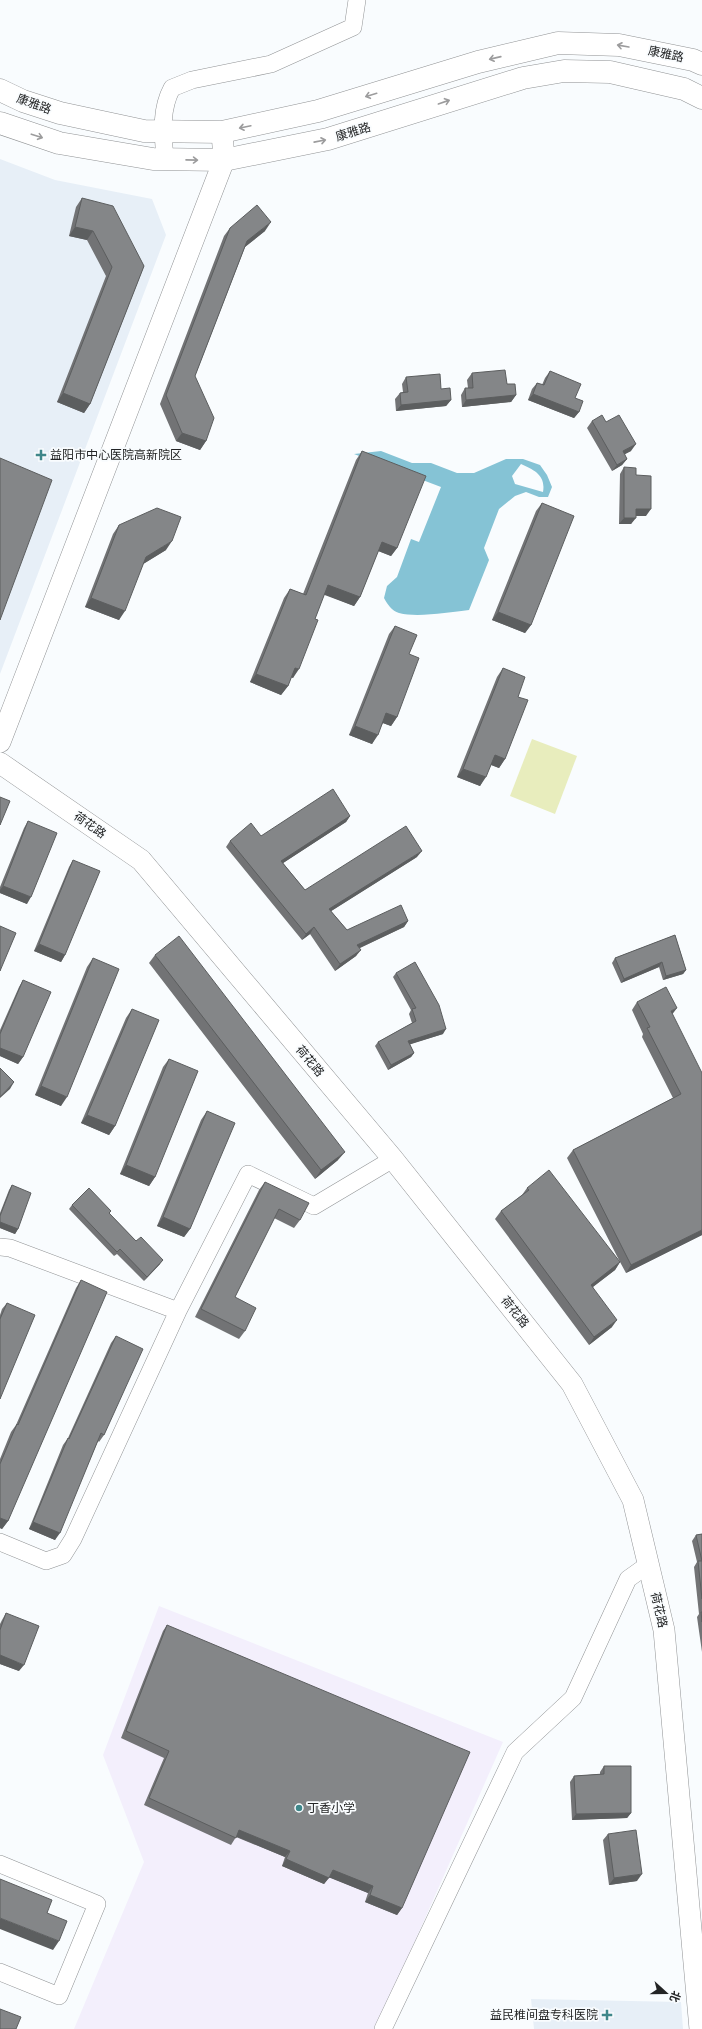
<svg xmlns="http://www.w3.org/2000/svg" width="702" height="2029" font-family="Figtree,'Noto Sans SC',sans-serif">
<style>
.built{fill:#e7eff7}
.education{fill:#f3effc}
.green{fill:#e8edbd}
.water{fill:#85c3d5;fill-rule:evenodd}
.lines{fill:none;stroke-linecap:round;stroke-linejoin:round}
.minor-casing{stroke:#919395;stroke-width:18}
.tertiary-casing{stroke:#919395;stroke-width:22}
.secondary-casing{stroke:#919395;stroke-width:23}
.minor{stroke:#fff;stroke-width:17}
.tertiary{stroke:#fff;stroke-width:21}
.secondary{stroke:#fff;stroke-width:22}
.wall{fill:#727375}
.shaded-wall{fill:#5c5e5f}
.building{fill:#848688;stroke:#5c5e5f}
.oneway{stroke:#9c9c9d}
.poi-dot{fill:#3f878a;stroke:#f9fcfe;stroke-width:1.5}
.labels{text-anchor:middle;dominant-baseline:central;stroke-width:3.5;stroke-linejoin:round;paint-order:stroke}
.street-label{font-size:12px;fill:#232425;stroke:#f9fcfe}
.poi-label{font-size:12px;fill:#232425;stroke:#f9fcfe;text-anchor:start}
</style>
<rect width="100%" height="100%" fill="#f9fcfe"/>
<path class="built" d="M0,159L55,180L152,199L166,235L0,674Z
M531,1999L681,2002L683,2029H534Z"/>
<path class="education" d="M159,1606L503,1742L376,2029H74L144,1862L103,1755Z"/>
<path class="green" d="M532,739L577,756L555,814L510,796Z"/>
<path class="water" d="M381,451L412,463H431L457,473H474L506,459H523L540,465L547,475L552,487L548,497H539L526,492L515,496L499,509L484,548L489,560L469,610C449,612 418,618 399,613C392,611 387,604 384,598L387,586L397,577L411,539L419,542L441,487L354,454ZM521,464C534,470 546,475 543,492L515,484L512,476Z"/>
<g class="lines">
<g class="minor-casing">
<path id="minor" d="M165,159C163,135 160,110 172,88L192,80L271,64L353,27L357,0
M0,1247L10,1248L178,1311L248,1174L314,1206L393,1159
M0,1542L46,1561L63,1555L73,1539L178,1311
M0,1864L97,1904L59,1996L0,1972
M383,2029L515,1752L573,1698L628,1579L649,1564"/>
</g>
<g class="tertiary-casing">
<path id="tertiary" d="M0,742L224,160L222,132
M0,763L141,860L393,1159L572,1384L633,1500L664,1630L700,2029"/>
</g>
<g class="secondary-casing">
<path id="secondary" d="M0,90L23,101L60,113L144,131L222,132L318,111L478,62L558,43L619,45L693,60L702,64
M0,123L59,143L153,159L224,160L328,139L523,78L564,71L610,72L684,89L702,98"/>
</g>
<use href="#minor" class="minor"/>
<use href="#tertiary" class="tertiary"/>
<use href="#secondary" class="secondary"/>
</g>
<path class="wall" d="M82,198L144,266L90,404L84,413L57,402L106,276L87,240L69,236L76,207Z
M230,228L265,231L245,247L195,376L206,441L200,450L176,441L160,404L224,236Z
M550,371L575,398L579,412L574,418L528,400L532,389L537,383L542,385L545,378Z
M472,373L507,384L516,395L511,402L462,407L461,395L465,388H468L467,380Z
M406,377L441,389L451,400L446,406L396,411L395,399L400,393L403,392L402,384Z
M592,421L606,422L631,451L624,454L627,459L622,465L612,471L587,428Z
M362,451L397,548L391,556L378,551L360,597L354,606L324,594L293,678L291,677L288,686L281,695L250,682L284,598L290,589L303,594L356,460Z
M624,467L646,516H636L631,524H619L620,474Z
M542,503L531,625L525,633L492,620L536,511Z
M119,525L166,550L143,564L119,620L85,607L113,534Z
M395,626L409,654L397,717L391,726L383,723L372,744L349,735L389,634Z
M503,668L518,697L505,759L499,768L491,765L480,786L457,777L497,677Z
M350,816L346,822L283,863L305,890L417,857L331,911L347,930L408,921L404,927L360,948L356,956L335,971L310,934L302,940L226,847L230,841L261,836Z
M28,821L27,904L0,893V887L24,828Z
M73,860L65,955L61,962L34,951L69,867Z
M675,935L686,970L683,974L663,980L659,967L621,983L612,963L615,958Z
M155,955L338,1160L315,1179L149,963Z
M93,958L61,1106L35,1095L87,967Z
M396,973L443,1034L410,1044L414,1053L411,1057L388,1070L375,1046L378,1042L412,1023L409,1014L411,1010L393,977Z
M23,980V1057L18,1064L0,1056V1030L19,987Z
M637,1002L672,1014L702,1235L626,1273L620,1262L615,1270L593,1287L612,1327L589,1345L495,1219L501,1211L522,1195L527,1188L620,1262L567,1158L573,1150L673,1098L642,1037L643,1034L632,1010Z
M132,1009L115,1126L109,1135L81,1123L126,1018Z
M169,1059L155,1177L149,1186L120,1174L163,1067Z
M207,1111L190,1229L184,1237L157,1226L201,1120Z
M265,1182L300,1220L294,1228L274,1218L235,1297L245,1331L239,1339L195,1317L259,1190Z
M12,1185L18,1229L15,1234L0,1228V1213L9,1190Z
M72,1205L109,1213L136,1241L160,1264L144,1281L117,1254L114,1256L69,1209Z
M81,1280L8,1521L2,1529L0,1528V1459L11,1432L16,1425L76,1288Z
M7,1303L0,1399V1315L2,1309Z
M116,1336L104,1435L99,1442L98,1441L55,1540L29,1529L63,1445L68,1438L111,1343Z
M702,1534V1652L697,1617L699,1614L694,1567L697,1562L692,1541L696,1535Z
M6,1613L19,1671L0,1664V1624L2,1620Z
M167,1625L402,1908L397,1915L365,1902L368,1893L329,1877L324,1884L282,1866L285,1857L236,1837L231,1845L144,1805L164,1758L121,1738L163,1631Z
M604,1766L631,1813L627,1818L572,1820L570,1782L574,1776L600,1774V1772Z
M608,1834L637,1881L609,1885L603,1840Z"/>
<path class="shaded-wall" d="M271,222L265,231L241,250L247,241Z
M75,227L93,231L87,240L69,236Z
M63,393L90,404L84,413L57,402Z
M533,394L579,412L574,418L528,400Z
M516,395L511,402L462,407L466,400Z
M451,400L446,406L396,411L401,405Z
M182,433L206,441L200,450L176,441Z
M636,444L631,451L618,458L623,451Z
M627,459L622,465L612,471L617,465Z
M636,509H651L646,516H631Z
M624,518H636L631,524H619Z
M172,541L166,550L140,566L146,557Z
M382,542L397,548L391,556L376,550Z
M328,585L360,597L354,606L322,594Z
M91,598L125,611L119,620L85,607Z
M498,612L531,625L525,633L492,620Z
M295,668L299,669L293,678L289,676Z
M256,674L288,686L281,695L250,682Z
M386,713L397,717L391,726L380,722Z
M355,726L378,735L372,744L349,735Z
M495,755L505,759L499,768L489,764Z
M463,769L486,777L480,786L457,777Z
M350,816L346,822L277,867L281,861Z
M422,851L417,857L325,915L329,909Z
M3,886L31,897L27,904L0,893V890Z
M408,921L404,927L353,951L357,945Z
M314,927L310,934L302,940L306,934Z
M39,944L65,955L61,962L34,951Z
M361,950L356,956L335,971L340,964Z
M662,962L659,967L621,983L624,979Z
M686,970L683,974L663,980L666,976Z
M677,1008L671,1016V1011Z
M446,1029L443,1034L405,1046L408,1041Z
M0,1048L23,1057L18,1064L0,1056Z
M414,1053L411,1057L388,1070L391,1065Z
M14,1082L10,1089L0,1098V1097Z
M41,1086L67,1097L61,1106L35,1095Z
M87,1115L115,1126L109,1135L81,1123Z
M345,1152L338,1160L315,1179L321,1170Z
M126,1165L155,1177L149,1186L120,1174Z
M163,1217L190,1229L184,1237L157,1226Z
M0,1222L18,1229L15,1234L0,1228Z
M702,1230V1235L626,1273L631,1265Z
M163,1260L160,1264L144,1281L147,1277Z
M620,1262L615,1270L586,1292L591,1285Z
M617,1320L612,1327L589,1345L594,1337Z
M0,1518L8,1521L2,1529L0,1528Z
M33,1522L60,1533L55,1540L29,1529Z
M0,1655L24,1665L19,1671L0,1664Z
M631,1813L627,1818L572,1820L576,1814Z
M239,1830L290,1851L285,1857L235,1836Z
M286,1859L329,1878L324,1884L282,1866Z
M333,1870L373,1886L368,1893L328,1877Z
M642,1874L637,1881L609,1885L614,1878Z
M370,1895L402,1908L397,1915L365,1902Z
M0,1918L59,1941L53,1950L0,1929Z"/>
<path class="building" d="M82,198L113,206L144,266L90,404L63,393L112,267L93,231L75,227Z
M257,205L271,222L247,241L195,376L214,418L206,441L182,433L166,395L230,228Z
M505,370L507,384H515L516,395L466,400L465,388H473L472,373Z
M550,371L581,384L575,398L583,401L579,412L533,394L537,383L544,385Z
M440,374L441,389L450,388L451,400L401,405L400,393L408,392L406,377Z
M602,415L606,422L619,415L636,444L623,451L627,459L617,465L592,421Z
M362,451L426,476L397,548L382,542L360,597L328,585L315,619L318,620L299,669L295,668L288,686L256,674L290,589L306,595Z
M0,458L52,480L0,620Z
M624,467L636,468V475L651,476V509H636V518H624Z
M542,503L574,516L531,625L498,612Z
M157,508L181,517L172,541L146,557L125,611L91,598L119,525Z
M395,626L417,635L409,654L419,658L397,717L386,713L378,735L355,726Z
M503,668L525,677L518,697L528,700L505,759L495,755L486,777L463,769Z
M333,789L350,816L281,861L305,890L406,826L422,851L329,909L347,930L401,905L408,921L357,945L361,950L340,964L314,927L306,934L230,841L251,823L261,836Z
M0,797L10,801L0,825Z
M28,821L57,833L31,897L3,886Z
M73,860L100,871L65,955L39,944Z
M0,926L16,933L0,971Z
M675,935L686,970L666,976L662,962L624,979L615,958Z
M179,936L345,1152L321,1170L155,955Z
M93,958L119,969L67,1097L41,1086Z
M415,962L439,1005L446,1029L408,1041L414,1053L391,1065L378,1042L416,1021L412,1009L416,1008L396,973Z
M23,980L51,992L23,1057L0,1048V1034Z
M666,987L677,1008L671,1011L702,1073V1230L631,1265L573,1150L681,1094L647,1028L650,1027L637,1002Z
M132,1009L159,1020L115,1126L87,1115Z
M169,1059L198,1071L155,1177L126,1165Z
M0,1068L14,1082L0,1097Z
M207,1111L235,1123L190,1229L163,1217Z
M549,1170L620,1262L591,1285L617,1320L594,1337L501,1211L529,1190L527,1188Z
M265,1182L309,1203L300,1220L279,1209L235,1297L256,1308L245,1331L201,1309Z
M12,1185L31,1193L18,1229L0,1222V1216Z
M89,1188L111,1211L109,1213L136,1241L141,1237L163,1260L147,1277L120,1249L117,1252L72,1205Z
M81,1280L107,1292L8,1521L0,1518V1464L17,1424L18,1425Z
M7,1303L35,1315L0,1399V1319Z
M116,1336L143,1349L104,1435L101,1433L60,1533L33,1522L68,1438L69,1439Z
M702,1534V1599L698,1561H702L696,1535Z
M701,1612H702V1622Z
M6,1613L39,1626L24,1665L0,1655V1630Z
M167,1625L470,1752L402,1908L370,1895L373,1886L333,1870L329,1878L286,1859L290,1851L239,1830L236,1838L149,1798L169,1751L126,1731Z
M604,1766H631V1813L576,1814L574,1776L604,1774Z
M636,1830L642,1874L614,1878L608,1834Z
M0,1879L52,1900L47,1913L67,1921L59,1941L0,1918Z
M0,2009L21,2017L16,2029H0Z"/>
<defs><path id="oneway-shaft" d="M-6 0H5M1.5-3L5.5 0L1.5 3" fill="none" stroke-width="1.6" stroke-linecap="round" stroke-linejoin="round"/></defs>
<g class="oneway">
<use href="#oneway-shaft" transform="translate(623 46) rotate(-170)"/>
<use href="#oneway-shaft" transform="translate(495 58) rotate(167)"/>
<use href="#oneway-shaft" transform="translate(371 95) rotate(163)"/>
<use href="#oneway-shaft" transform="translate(444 102) rotate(-19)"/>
<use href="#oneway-shaft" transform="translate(245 127) rotate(168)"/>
<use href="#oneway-shaft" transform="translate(37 136) rotate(18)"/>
<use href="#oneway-shaft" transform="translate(320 141) rotate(-11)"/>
<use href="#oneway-shaft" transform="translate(192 160) rotate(1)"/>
</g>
<g class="poi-dot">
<path d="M39 449h4v4h4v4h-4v4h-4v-4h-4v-4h4z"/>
<circle cx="299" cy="1808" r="4"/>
<path d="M605 2009h4v4h4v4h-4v4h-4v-4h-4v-4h4z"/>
</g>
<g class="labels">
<g class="street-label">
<text transform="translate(666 54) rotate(12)">康雅路</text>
<text transform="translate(34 104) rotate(20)">康雅路</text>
<text transform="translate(353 132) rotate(-17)">康雅路</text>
<text transform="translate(90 825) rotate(35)">荷花路</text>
<text transform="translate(310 1061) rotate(50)">荷花路</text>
<text transform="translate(515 1312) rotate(51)">荷花路</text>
<text transform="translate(659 1610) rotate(77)">荷花路</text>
</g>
<g class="poi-label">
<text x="50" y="455">益阳市中心医院高新院区</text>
<text x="307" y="1808">丁香小学</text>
<text x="598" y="2015" text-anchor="end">益民椎间盘专科医院</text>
</g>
</g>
<g transform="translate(666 1993) rotate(111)" stroke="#f9fcfe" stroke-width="3" paint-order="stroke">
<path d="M0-3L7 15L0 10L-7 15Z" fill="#232425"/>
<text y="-6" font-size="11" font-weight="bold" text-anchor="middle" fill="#232425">北</text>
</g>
</svg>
